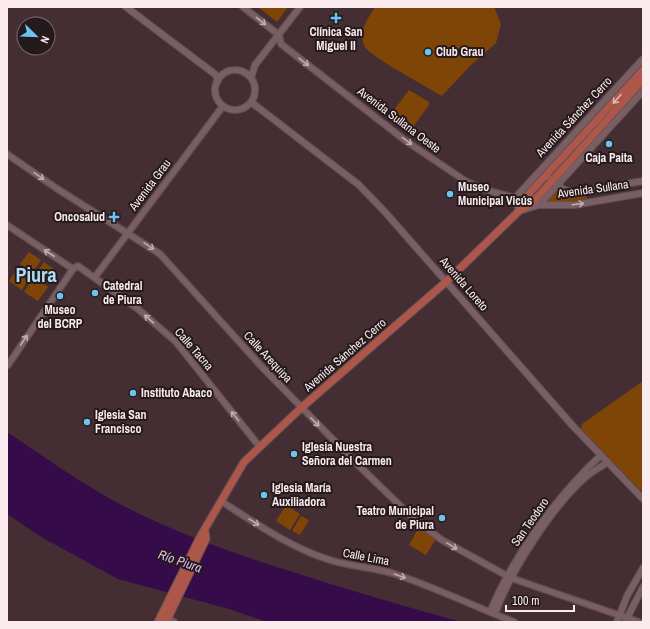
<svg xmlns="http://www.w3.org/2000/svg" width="650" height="629" font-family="'Archivo Narrow',sans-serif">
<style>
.green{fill:#7e4506}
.water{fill:#360b49}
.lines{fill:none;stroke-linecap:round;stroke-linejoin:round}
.tertiary-casing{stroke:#614d51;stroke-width:8}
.secondary-casing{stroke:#614d51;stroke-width:8}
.primary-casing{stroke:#614d51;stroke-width:9}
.tertiary{stroke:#795f64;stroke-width:5.5}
.secondary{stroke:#795f64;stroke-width:6}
.primary{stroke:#ad574b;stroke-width:7}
.oneway{stroke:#c0acb0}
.oneway2{stroke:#e0b7b5}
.poi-dot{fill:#6ac3f1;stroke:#241a1c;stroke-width:1.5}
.labels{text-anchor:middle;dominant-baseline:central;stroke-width:4;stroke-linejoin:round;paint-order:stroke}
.poi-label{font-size:12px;font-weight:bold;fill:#fbebee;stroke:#241a1c;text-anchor:start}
.street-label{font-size:12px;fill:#fbebee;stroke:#241a1c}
.water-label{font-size:13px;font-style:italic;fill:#e0bdf5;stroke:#241a1c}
.town-label{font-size:20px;font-weight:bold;fill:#afddf7;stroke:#241a1c}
</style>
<rect width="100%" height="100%" fill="#452e33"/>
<path class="green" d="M258,7H288L277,22Z
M375,7H494L501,24L496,43L470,66L442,96C429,88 371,57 365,47C357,33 368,18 375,7Z
M409,90L429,102V105L410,131H405L388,118Z
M557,190L572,195L586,194L587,201L557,204L544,203Z
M29,252L41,260L36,268L27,269L20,264Z
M44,262L58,272L50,284L41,278L42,274L39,269Z
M19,266L26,272L25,277L27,281L22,290L9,281Z
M39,281L48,287L38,301L24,292L30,283L34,284Z
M643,381V493L581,429L582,424Z
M286,505L300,514L290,530L276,521Z
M301,516L309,520L300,535L292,531Z
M419,527L436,539L426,555L409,545Z"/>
<path class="water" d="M7,432C43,456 78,481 116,502C173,532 232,553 293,572C348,590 404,606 461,622H267L229,609L118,579L41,537L7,514Z"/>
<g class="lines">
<g class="tertiary-casing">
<path id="tertiary" d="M243,7L279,35L281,44L406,141L467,182L486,190L523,200
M7,154L56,188L160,254L261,366L356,463L415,520L442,540L511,578L639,622
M7,225L73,269
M95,277L223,106
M8,365L73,269L78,266L138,309L176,342L259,446
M221,501C255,523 291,548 330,560C351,567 374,567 395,574C436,588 474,606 514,622
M490,612C513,556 557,496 601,455
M495,614C510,572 553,505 587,476C593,471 601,467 608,462"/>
</g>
<g class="secondary-casing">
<path id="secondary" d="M126,7L216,75L218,81
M643,59L515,198L519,211L539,205L643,91
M215 90a20 20 0 1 1 40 0a20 20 0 1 1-40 0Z
M251,78L255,65L300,7
M251,102L359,185L385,212L572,425L643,499
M546,175L563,189L575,193L643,181
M538,205H574L643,193
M163,616L174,622
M617,622L627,596L643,568
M625,622L643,587"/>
</g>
<g class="primary-casing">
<path id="primary" d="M519,211L523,200L643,70
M158,622L200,537L244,462L301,408L447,281L519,211L532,203L643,80
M166,622L206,539L205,531"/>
</g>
<use href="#tertiary" class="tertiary"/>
<use href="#secondary" class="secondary"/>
<use href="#primary" class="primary"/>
</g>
<defs><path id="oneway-shaft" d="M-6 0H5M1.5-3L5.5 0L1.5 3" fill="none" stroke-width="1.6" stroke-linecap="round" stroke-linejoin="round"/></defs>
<g class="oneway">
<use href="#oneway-shaft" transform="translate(261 21) rotate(38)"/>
<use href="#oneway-shaft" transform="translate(304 62) rotate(38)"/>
<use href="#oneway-shaft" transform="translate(407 141) rotate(36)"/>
<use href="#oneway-shaft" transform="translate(39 176) rotate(35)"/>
<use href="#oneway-shaft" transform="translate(578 204) rotate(-7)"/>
<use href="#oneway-shaft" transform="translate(149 246) rotate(34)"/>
<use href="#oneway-shaft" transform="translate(49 253) rotate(-147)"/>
<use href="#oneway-shaft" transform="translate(149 319) rotate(-139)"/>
<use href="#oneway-shaft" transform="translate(24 340) rotate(-57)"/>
<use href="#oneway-shaft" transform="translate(235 416) rotate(-129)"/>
<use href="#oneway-shaft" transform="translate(315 422) rotate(46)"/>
<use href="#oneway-shaft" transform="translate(254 522) rotate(32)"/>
<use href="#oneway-shaft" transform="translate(452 546) rotate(31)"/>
<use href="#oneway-shaft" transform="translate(400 576) rotate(20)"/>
</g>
<use class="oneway2" href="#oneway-shaft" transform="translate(617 99) rotate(132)"/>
<g class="poi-dot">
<path d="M334 12h4v4h4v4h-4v4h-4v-4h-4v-4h4z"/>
<circle cx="428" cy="52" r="4"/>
<circle cx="609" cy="144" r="4"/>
<circle cx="450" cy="194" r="4"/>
<path d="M112 211h4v4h4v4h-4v4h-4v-4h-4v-4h4z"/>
<circle cx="95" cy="293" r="4"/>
<circle cx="60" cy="296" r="4"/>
<circle cx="133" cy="393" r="4"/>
<circle cx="87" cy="422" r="4"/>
<circle cx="294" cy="454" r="4"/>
<circle cx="264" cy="495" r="4"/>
<circle cx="442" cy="518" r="4"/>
</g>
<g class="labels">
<g class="poi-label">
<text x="336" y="32" text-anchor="middle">Clínica San<tspan x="336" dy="14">Miguel II</tspan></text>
<text x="436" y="52">Club Grau</text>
<text x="609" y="158" text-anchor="middle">Caja Paita</text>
<text x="458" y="187">Museo<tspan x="458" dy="14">Municipal Vicús</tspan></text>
<text x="105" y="217" text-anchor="end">Oncosalud</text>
<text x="103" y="286">Catedral<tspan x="103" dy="14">de Piura</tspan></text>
<text x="60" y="310" text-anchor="middle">Museo<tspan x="60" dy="14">del BCRP</tspan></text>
<text x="141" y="393">Instituto Abaco</text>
<text x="95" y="415">Iglesia San<tspan x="95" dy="14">Francisco</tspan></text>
<text x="302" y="447">Iglesia Nuestra<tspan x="302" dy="14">Señora del Carmen</tspan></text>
<text x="272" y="488">Iglesia María<tspan x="272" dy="14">Auxiliadora</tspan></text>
<text x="434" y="511" text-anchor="end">Teatro Municipal<tspan x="434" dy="14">de Piura</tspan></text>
</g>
<g class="street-label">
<text transform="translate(574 117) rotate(-47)">Avenida Sánchez Cerro</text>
<text transform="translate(399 120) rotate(37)">Avenida Sullana Oeste</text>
<text transform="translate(150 185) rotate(-53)">Avenida Grau</text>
<text transform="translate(593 189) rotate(-8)">Avenida Sullana</text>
<text transform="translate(464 284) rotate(49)">Avenida Loreto</text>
<text transform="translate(194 349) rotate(49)">Calle Tacna</text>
<text transform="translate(345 355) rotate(-41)">Avenida Sánchez Cerro</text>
<text transform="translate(268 357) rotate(47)">Calle Arequipa</text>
<text transform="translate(530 522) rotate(-55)">San Teodoro</text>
<text transform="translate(366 557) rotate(11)">Calle Lima</text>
</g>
<g class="water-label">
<text transform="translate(180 561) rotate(19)">Río Piura</text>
</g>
<g class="town-label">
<text x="36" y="274">Piura</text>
</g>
</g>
<rect width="650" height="629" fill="none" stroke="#fbebee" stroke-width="16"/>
<g transform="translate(36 36) rotate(113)"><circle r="19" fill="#241a1c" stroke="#7a6e70"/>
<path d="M0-3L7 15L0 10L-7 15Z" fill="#6ac3f1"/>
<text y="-6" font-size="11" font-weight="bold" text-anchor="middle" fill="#fbebee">N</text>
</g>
<path d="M506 605v6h68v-6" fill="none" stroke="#fbebee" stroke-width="2"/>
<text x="512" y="605" font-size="12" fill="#fbebee" stroke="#241a1c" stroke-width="3" paint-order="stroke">100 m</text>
</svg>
